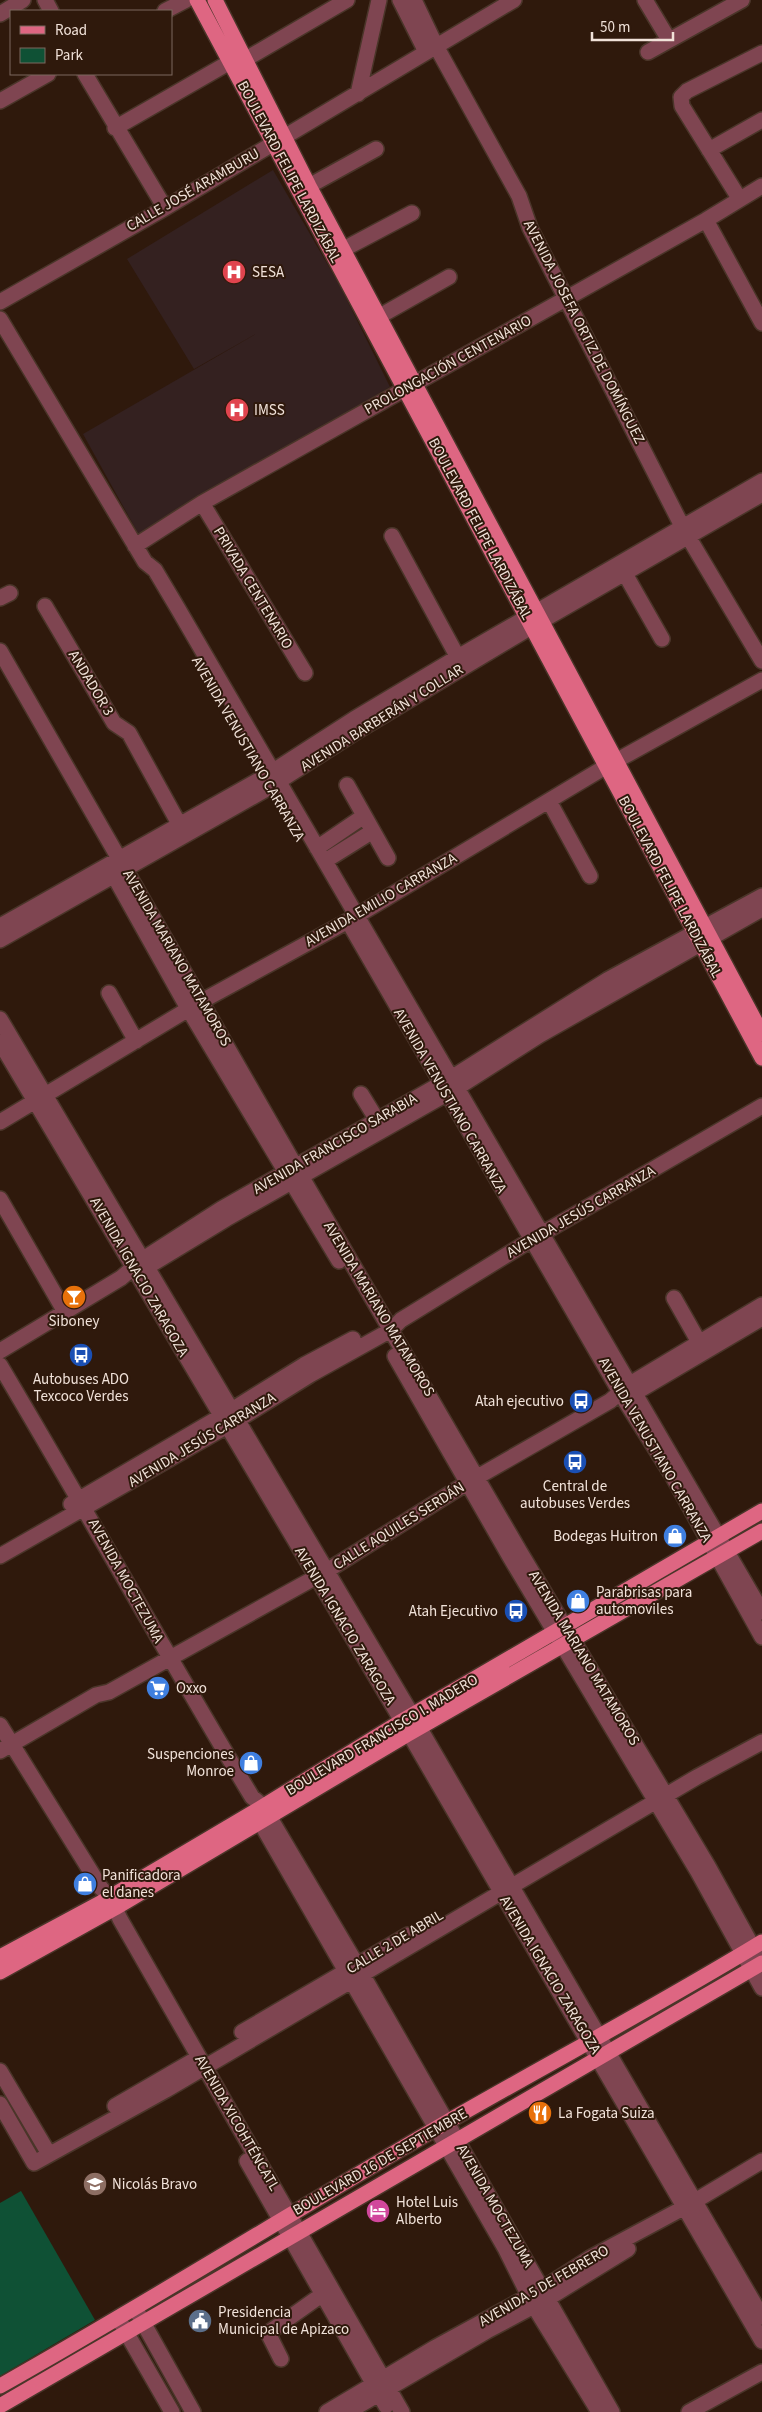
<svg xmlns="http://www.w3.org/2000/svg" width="762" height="2412" font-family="'Source Sans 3',sans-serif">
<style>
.commercial{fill:#342120}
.green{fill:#0f5135}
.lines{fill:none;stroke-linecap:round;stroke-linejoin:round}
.minor-casing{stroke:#4a3529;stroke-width:18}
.major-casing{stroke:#4a3529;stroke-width:18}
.minor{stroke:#7f4551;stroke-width:15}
.major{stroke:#de6682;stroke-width:15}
.labels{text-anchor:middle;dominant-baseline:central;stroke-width:4;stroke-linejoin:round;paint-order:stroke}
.street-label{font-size:15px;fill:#f1e2d9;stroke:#2f190c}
.poi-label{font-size:15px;fill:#f1e2d9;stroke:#2f190c;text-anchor:start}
</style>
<rect width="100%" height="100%" fill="#2f190c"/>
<path class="commercial" d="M273,170L340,286L390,387L139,535L83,434L261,331L194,369L127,259Z"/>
<path class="green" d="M21,2191L95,2320L0,2376V2203Z"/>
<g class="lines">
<g class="minor-casing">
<path id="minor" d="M45,0L51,11
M400,0L426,52
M414,0L436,46L519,196L530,228L683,528L762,661
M645,0L669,40
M165,11L186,0
M0,14L23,0
M648,52L742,0
M246,59L347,0
M85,74L165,208
M358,94L379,0
M0,101L48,74
M115,128L230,62
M709,150L762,120
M309,186L376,149
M739,198L682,106L681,97L687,91L762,53
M706,220L762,323
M344,249L412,213
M0,302L165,208L514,0
M380,316L449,277
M0,319L145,562L155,570L177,607L762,1612
M202,503L305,673
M392,536L462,665
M135,546L202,503L706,220L762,186
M620,565L662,639
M0,598L10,593
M45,606L114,723L129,733L183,831
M0,651L301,1176L520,1552L708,1866L762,1964
M347,785L388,858
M549,801L590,876
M317,848L364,816
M325,861L373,831
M108,865L189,1010L339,1261
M0,926L264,777L354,719L458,657L762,481
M352,928L624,1399L672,1475L762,1637
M0,940L270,787L359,730L531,627L762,494
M109,993L136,1041
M0,1019L412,1715L762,2317
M0,1042L402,1721L762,2341
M361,1094L382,1128
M0,1122L202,1001L348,921L605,767L762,680
M0,1199L65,1312
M139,1272L226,1219L457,1088L540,1035L762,909
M674,1298L704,1351
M0,1351L121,1278L143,1259L221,1209L451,1078L607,980L762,896
M395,1356L510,1557L698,1872L762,1988
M0,1365C85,1508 166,1654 252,1797L263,1806L357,1965L612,2412
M628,1397L762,1318
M71,1504L230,1411L304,1365L353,1339
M0,1556L236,1421L310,1375L391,1330L401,1320L531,1240L762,1106
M0,1725L101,1888L110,1897L120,1919L402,2412
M0,1751L96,1695L109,1692L325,1572L467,1483L610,1401L630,1384L762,1305
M255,1813L505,2248L534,2306L599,2412
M242,2032L408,1935
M0,2071L49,2154
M0,2104L34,2163L166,2090L697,1777L762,1742
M115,2106L196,2059
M247,2161L386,2406
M135,2308L193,2412
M118,2318L172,2412
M281,2359L268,2333L330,2289
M327,2412L436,2347L542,2289L590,2258L685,2207L762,2161
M348,2412L487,2331L547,2299L628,2249
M689,2412L762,2372"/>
</g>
<g class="major-casing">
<path id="major" d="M197,0L762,1058
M215,0L309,186L762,1034
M0,1957L102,1902L254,1812L402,1721L762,1511
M0,1972L115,1908L408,1734L762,1531
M0,2386C151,2301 297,2209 447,2122C551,2062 659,2005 762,1942
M0,2406L762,1963"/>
</g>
<use href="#minor" class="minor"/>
<use href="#major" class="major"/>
</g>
<defs>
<g id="hospital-disc" transform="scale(1.25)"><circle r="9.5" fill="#e0444e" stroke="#2f190c"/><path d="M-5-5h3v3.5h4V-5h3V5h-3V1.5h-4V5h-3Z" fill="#fff"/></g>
<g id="bar-disc" transform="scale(1.25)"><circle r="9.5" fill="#e8710a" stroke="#2f190c"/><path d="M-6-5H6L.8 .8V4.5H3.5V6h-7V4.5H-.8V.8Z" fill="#fff"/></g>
<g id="bus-disc" transform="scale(1.25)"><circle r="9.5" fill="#1a4fb4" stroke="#2f190c"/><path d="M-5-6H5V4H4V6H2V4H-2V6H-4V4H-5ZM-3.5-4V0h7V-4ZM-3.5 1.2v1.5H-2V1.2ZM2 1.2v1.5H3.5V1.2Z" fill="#fff"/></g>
<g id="shop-disc" transform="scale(1.25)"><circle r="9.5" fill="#3f7fe0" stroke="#2f190c"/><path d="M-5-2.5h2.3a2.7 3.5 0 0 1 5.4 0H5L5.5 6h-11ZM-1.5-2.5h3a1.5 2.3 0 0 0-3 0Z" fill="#fff"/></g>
<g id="supermarket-disc" transform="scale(1.25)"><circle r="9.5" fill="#3f7fe0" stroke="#2f190c"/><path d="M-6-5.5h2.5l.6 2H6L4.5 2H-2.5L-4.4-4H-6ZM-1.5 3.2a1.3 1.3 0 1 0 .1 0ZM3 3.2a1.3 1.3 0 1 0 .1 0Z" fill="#fff"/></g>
<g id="restaurant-disc" transform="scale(1.25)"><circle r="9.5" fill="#e8710a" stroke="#2f190c"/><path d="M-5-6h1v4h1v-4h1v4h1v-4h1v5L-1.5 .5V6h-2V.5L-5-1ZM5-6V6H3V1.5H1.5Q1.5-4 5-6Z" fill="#fff"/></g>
<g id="university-disc" transform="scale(1.25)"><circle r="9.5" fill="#8d6e63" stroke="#2f190c"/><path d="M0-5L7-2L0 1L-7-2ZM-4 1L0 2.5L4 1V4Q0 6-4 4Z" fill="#fff"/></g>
<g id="hotel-disc" transform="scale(1.25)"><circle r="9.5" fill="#d1479c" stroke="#2f190c"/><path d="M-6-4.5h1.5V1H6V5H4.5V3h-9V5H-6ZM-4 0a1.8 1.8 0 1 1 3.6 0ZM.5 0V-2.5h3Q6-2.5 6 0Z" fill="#fff"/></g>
<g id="civic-disc" transform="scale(1.25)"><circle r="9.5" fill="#5c6f8a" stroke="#2f190c"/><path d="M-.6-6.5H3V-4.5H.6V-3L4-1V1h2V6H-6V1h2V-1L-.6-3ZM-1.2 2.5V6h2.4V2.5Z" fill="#fff"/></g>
</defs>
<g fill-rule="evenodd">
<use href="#hospital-disc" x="234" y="272"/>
<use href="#hospital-disc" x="237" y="410"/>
<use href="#bar-disc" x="74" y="1297"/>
<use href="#bus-disc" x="81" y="1355"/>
<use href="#bus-disc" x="581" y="1401"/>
<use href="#bus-disc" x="575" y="1462"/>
<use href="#shop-disc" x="675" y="1536"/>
<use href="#shop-disc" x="578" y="1601"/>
<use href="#bus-disc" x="516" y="1611"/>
<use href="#supermarket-disc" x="158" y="1688"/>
<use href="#shop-disc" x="251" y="1763"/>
<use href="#shop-disc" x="85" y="1884"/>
<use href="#restaurant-disc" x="540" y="2113"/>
<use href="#university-disc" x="95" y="2184"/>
<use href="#hotel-disc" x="378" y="2211"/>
<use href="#civic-disc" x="200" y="2321"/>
</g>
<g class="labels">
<g class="street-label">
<text transform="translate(289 172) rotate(62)">BOULEVARD FELIPE LARDIZÁBAL</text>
<text transform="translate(193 190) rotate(-30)">CALLE JOSÉ ARAMBURU</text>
<text transform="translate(584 332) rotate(63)">AVENIDA JOSEFA ORTIZ DE DOMÍNGUEZ</text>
<text transform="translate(448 365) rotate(-29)">PROLONGACIÓN CENTENARIO</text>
<text transform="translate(480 529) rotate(62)">BOULEVARD FELIPE LARDIZÁBAL</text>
<text transform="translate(253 588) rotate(59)">PRIVADA CENTENARIO</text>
<text transform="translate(91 683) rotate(59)">ANDADOR 3</text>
<text transform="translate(382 718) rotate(-32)">AVENIDA BARBERÁN Y COLLAR</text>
<text transform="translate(248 749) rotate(60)">AVENIDA VENUSTIANO CARRANZA</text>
<text transform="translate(670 887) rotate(62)">BOULEVARD FELIPE LARDIZÁBAL</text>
<text transform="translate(381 900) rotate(-30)">AVENIDA EMILIO CARRANZA</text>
<text transform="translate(177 958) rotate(60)">AVENIDA MARIANO MATAMOROS</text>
<text transform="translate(450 1101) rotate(60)">AVENIDA VENUSTIANO CARRANZA</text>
<text transform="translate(335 1144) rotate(-30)">AVENIDA FRANCISCO SARABIA</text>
<text transform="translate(581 1212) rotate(-30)">AVENIDA JESÚS CARRANZA</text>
<text transform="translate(139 1277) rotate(60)">AVENIDA IGNACIO ZARAGOZA</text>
<text transform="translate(379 1309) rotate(59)">AVENIDA MARIANO MATAMOROS</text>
<text transform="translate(202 1440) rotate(-31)">AVENIDA JESÚS CARRANZA</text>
<text transform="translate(655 1450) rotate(60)">AVENIDA VENUSTIANO CARRANZA</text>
<text transform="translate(399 1526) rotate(-32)">CALLE AQUILES SERDÁN</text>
<text transform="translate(126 1581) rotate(61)">AVENIDA MOCTEZUMA</text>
<text transform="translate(345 1626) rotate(59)">AVENIDA IGNACIO ZARAGOZA</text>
<text transform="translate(584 1658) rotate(59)">AVENIDA MARIANO MATAMOROS</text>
<text transform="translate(382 1735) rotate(-31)">BOULEVARD FRANCISCO I. MADERO</text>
<text transform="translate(395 1942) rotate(-31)">CALLE 2 DE ABRIL</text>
<text transform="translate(550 1975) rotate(59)">AVENIDA IGNACIO ZARAGOZA</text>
<text transform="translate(237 2123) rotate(60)">AVENIDA XICOHTÉNCATL</text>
<text transform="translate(380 2162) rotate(-30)">BOULEVARD 16 DE SEPTIEMBRE</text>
<text transform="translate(495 2206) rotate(60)">AVENIDA MOCTEZUMA</text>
<text transform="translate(544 2286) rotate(-30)">AVENIDA 5 DE FEBRERO</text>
</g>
<g class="poi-label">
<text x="252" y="272">SESA</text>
<text x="254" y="410">IMSS</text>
<text x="74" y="1321" text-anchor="middle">Siboney</text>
<text x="81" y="1379" text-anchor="middle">Autobuses ADO<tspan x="81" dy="17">Texcoco Verdes</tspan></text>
<text x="564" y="1401" text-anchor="end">Atah ejecutivo</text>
<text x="575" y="1486" text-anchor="middle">Central de<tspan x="575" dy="17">autobuses Verdes</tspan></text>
<text x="658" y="1536" text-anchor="end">Bodegas Huitron</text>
<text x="596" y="1592">Parabrisas para<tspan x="596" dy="17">automoviles</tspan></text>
<text x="498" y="1611" text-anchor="end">Atah Ejecutivo</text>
<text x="176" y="1688">Oxxo</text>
<text x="234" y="1754" text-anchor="end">Suspenciones<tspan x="234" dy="17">Monroe</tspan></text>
<text x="102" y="1875">Panificadora<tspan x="102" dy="17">el danes</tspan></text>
<text x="558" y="2113">La Fogata Suiza</text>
<text x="112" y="2184">Nicolás Bravo</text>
<text x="396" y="2202">Hotel Luis<tspan x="396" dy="17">Alberto</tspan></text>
<text x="218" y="2312">Presidencia<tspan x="218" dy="17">Municipal de Apizaco</tspan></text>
</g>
</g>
<rect x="10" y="10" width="162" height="65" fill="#2f190c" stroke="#7d695e"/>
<rect x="20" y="26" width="25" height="8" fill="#de6682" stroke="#7d695e"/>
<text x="55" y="35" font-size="15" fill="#f1e2d9">Road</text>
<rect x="20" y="48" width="25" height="15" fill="#0f5135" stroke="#7d695e"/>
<text x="55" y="60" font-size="15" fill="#f1e2d9">Park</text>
<path d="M592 32v8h81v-8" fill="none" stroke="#f1e2d9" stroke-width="2.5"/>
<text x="600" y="32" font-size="15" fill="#f1e2d9" stroke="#2f190c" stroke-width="4" paint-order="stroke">50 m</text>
</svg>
